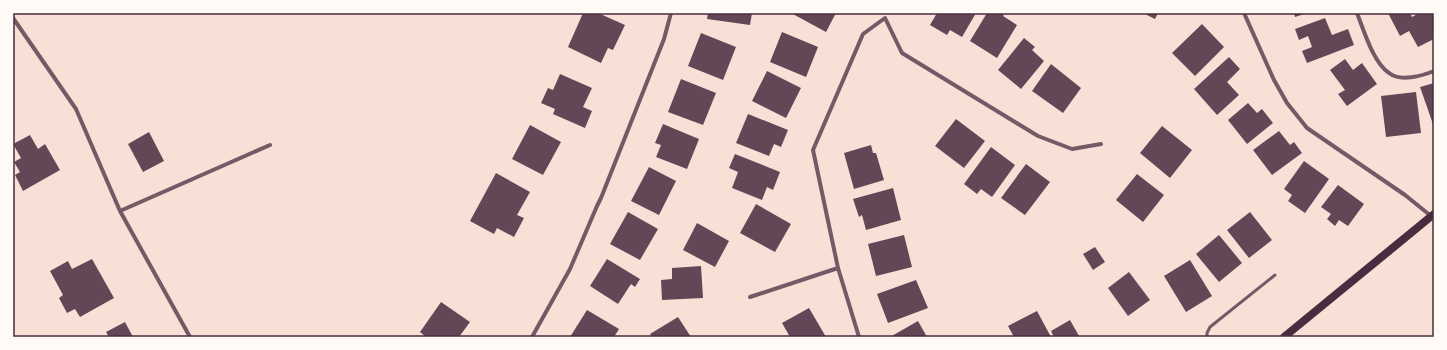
<svg xmlns="http://www.w3.org/2000/svg" width="1447" height="350" font-family="'Nunito Sans',sans-serif">
<style>
.building{fill:#644757}
.lines{fill:none;stroke-linecap:round;stroke-linejoin:round}
.service{stroke:#755966;stroke-width:3}
.minor{stroke:#755966;stroke-width:4}
.secondary{stroke:#4a2c40;stroke-width:8}
.neatline{fill:none;stroke:#4a2c40;stroke-width:1.5}
</style>
<rect width="100%" height="100%" fill="#f7e1d7"/>
<path class="building" d="M583,13H598L625,25L613,50L608,48L601,63L568,47Z
M708,13H752L750,25L707,19Z
M791,13H836L826,32Z
M937,13H976L962,37L950,30L947,35L930,25Z
M987,13H1005L1003,16L1017,25L997,58L970,41Z
M1143,13H1158L1155,19Z
M1294,13H1307L1295,17Z
M1388,13H1410L1412,17L1419,13H1434V39L1418,47L1409,31L1400,36Z
M1325,18L1332,35L1348,29L1354,45L1307,63L1302,51L1312,47L1308,36L1299,40L1295,29Z
M1202,24L1224,47L1195,76L1172,53Z
M782,32L818,47L806,77L770,62Z
M701,33L736,47L723,80L688,66Z
M1024,38L1035,47L1032,50L1044,61L1021,89L998,70Z
M1229,57L1240,69L1227,82L1239,95L1217,115L1194,89Z
M1345,59L1353,70L1362,63L1377,84L1347,106L1338,94L1345,90L1330,70Z
M1051,64L1081,88L1063,113L1032,91Z
M767,71L801,88L786,118L752,101Z
M560,74L592,88L583,107L592,111L585,128L553,114L555,109L541,103L548,88L553,90Z
M681,79L716,93L703,125L668,112Z
M1434,83V127L1420,87Z
M1416,92L1421,133L1386,137L1381,96Z
M1248,103L1257,113L1262,109L1273,123L1247,144L1228,120Z
M748,114L788,130L781,147L774,144L769,156L736,143Z
M956,119L985,141L964,168L935,146Z
M663,124L699,139L687,169L656,157L661,145L655,143Z
M530,125L561,142L543,175L512,159Z
M1162,126L1192,150L1170,178L1140,153Z
M1279,131L1290,145L1294,142L1302,153L1272,175L1253,150Z
M149,132L164,161L143,172L128,144Z
M30,135L38,149L45,144L60,170L23,191L15,175L20,172L14,162L21,158L13,144Z
M871,145L873,153H876L884,180L854,189L844,153Z
M991,147L1015,165L992,197L981,189L977,194L964,184Z
M735,154L780,172L773,190L767,187L762,200L732,188L738,172L729,168Z
M1304,161L1329,179L1305,213L1288,201L1292,195L1284,189Z
M1026,164L1050,182L1025,215L1001,198Z
M649,167L676,181L659,215L631,201Z
M496,173L530,192L517,215L524,218L514,237L497,228L494,234L470,221Z
M1137,174L1164,195L1143,222L1116,200Z
M1338,185L1364,204L1348,226L1339,220L1335,226L1327,219L1331,214L1321,207Z
M893,188L901,220L866,230L862,215L859,217L853,199Z
M756,204L791,224L775,252L740,233Z
M628,212L658,229L640,260L610,244Z
M1250,212L1272,240L1249,258L1227,230Z
M697,223L729,241L715,267L683,250Z
M904,235L912,267L876,276L868,244Z
M1219,235L1242,263L1219,282L1196,254Z
M1095,247L1105,262L1093,270L1083,254Z
M92,259L114,298L80,317L75,309L67,313L59,298L63,295L50,271L68,261L72,269Z
M607,259L640,279L635,287L631,284L618,304L590,286Z
M1190,260L1212,296L1186,312L1164,276Z
M701,266L703,298L662,300L661,280L672,279V268Z
M1129,272L1150,300L1128,316L1108,288Z
M916,280L928,308L888,323L877,294Z
M441,302L470,322L459,337H426L420,332Z
M809,308L826,337H790L782,323Z
M587,310L619,329L614,337H570Z
M1037,311L1051,337H1014L1008,326Z
M678,317L691,337H652L650,334Z
M1070,320L1079,336L1054,337L1051,331Z
M918,321L927,337H890Z
M125,322L133,337H109L106,332Z"/>
<g class="lines">
<path class="service" d="M1207,337V333L1210,327L1275,275"/>
<path class="minor" d="M1244,13L1274,80L1287,103L1307,128L1405,195L1431,216
M1357,13C1364,31 1373,62 1389,73C1400,82 1422,76 1434,71
M13,18L76,109L120,211L190,337
M120,211L270,145
M750,297L838,268
M532,337L570,269L597,206L601,198L664,39L671,13
M859,337L838,268L813,150L863,34L885,18L902,53L1038,136L1072,149L1101,144"/>
<path class="secondary" d="M1284,337L1434,214"/>
</g>
<rect width="1447" height="350" fill="none" stroke="#fffaf5" stroke-width="28"/>
<rect x="14" y="14" width="1419" height="322" class="neatline"/>
</svg>
